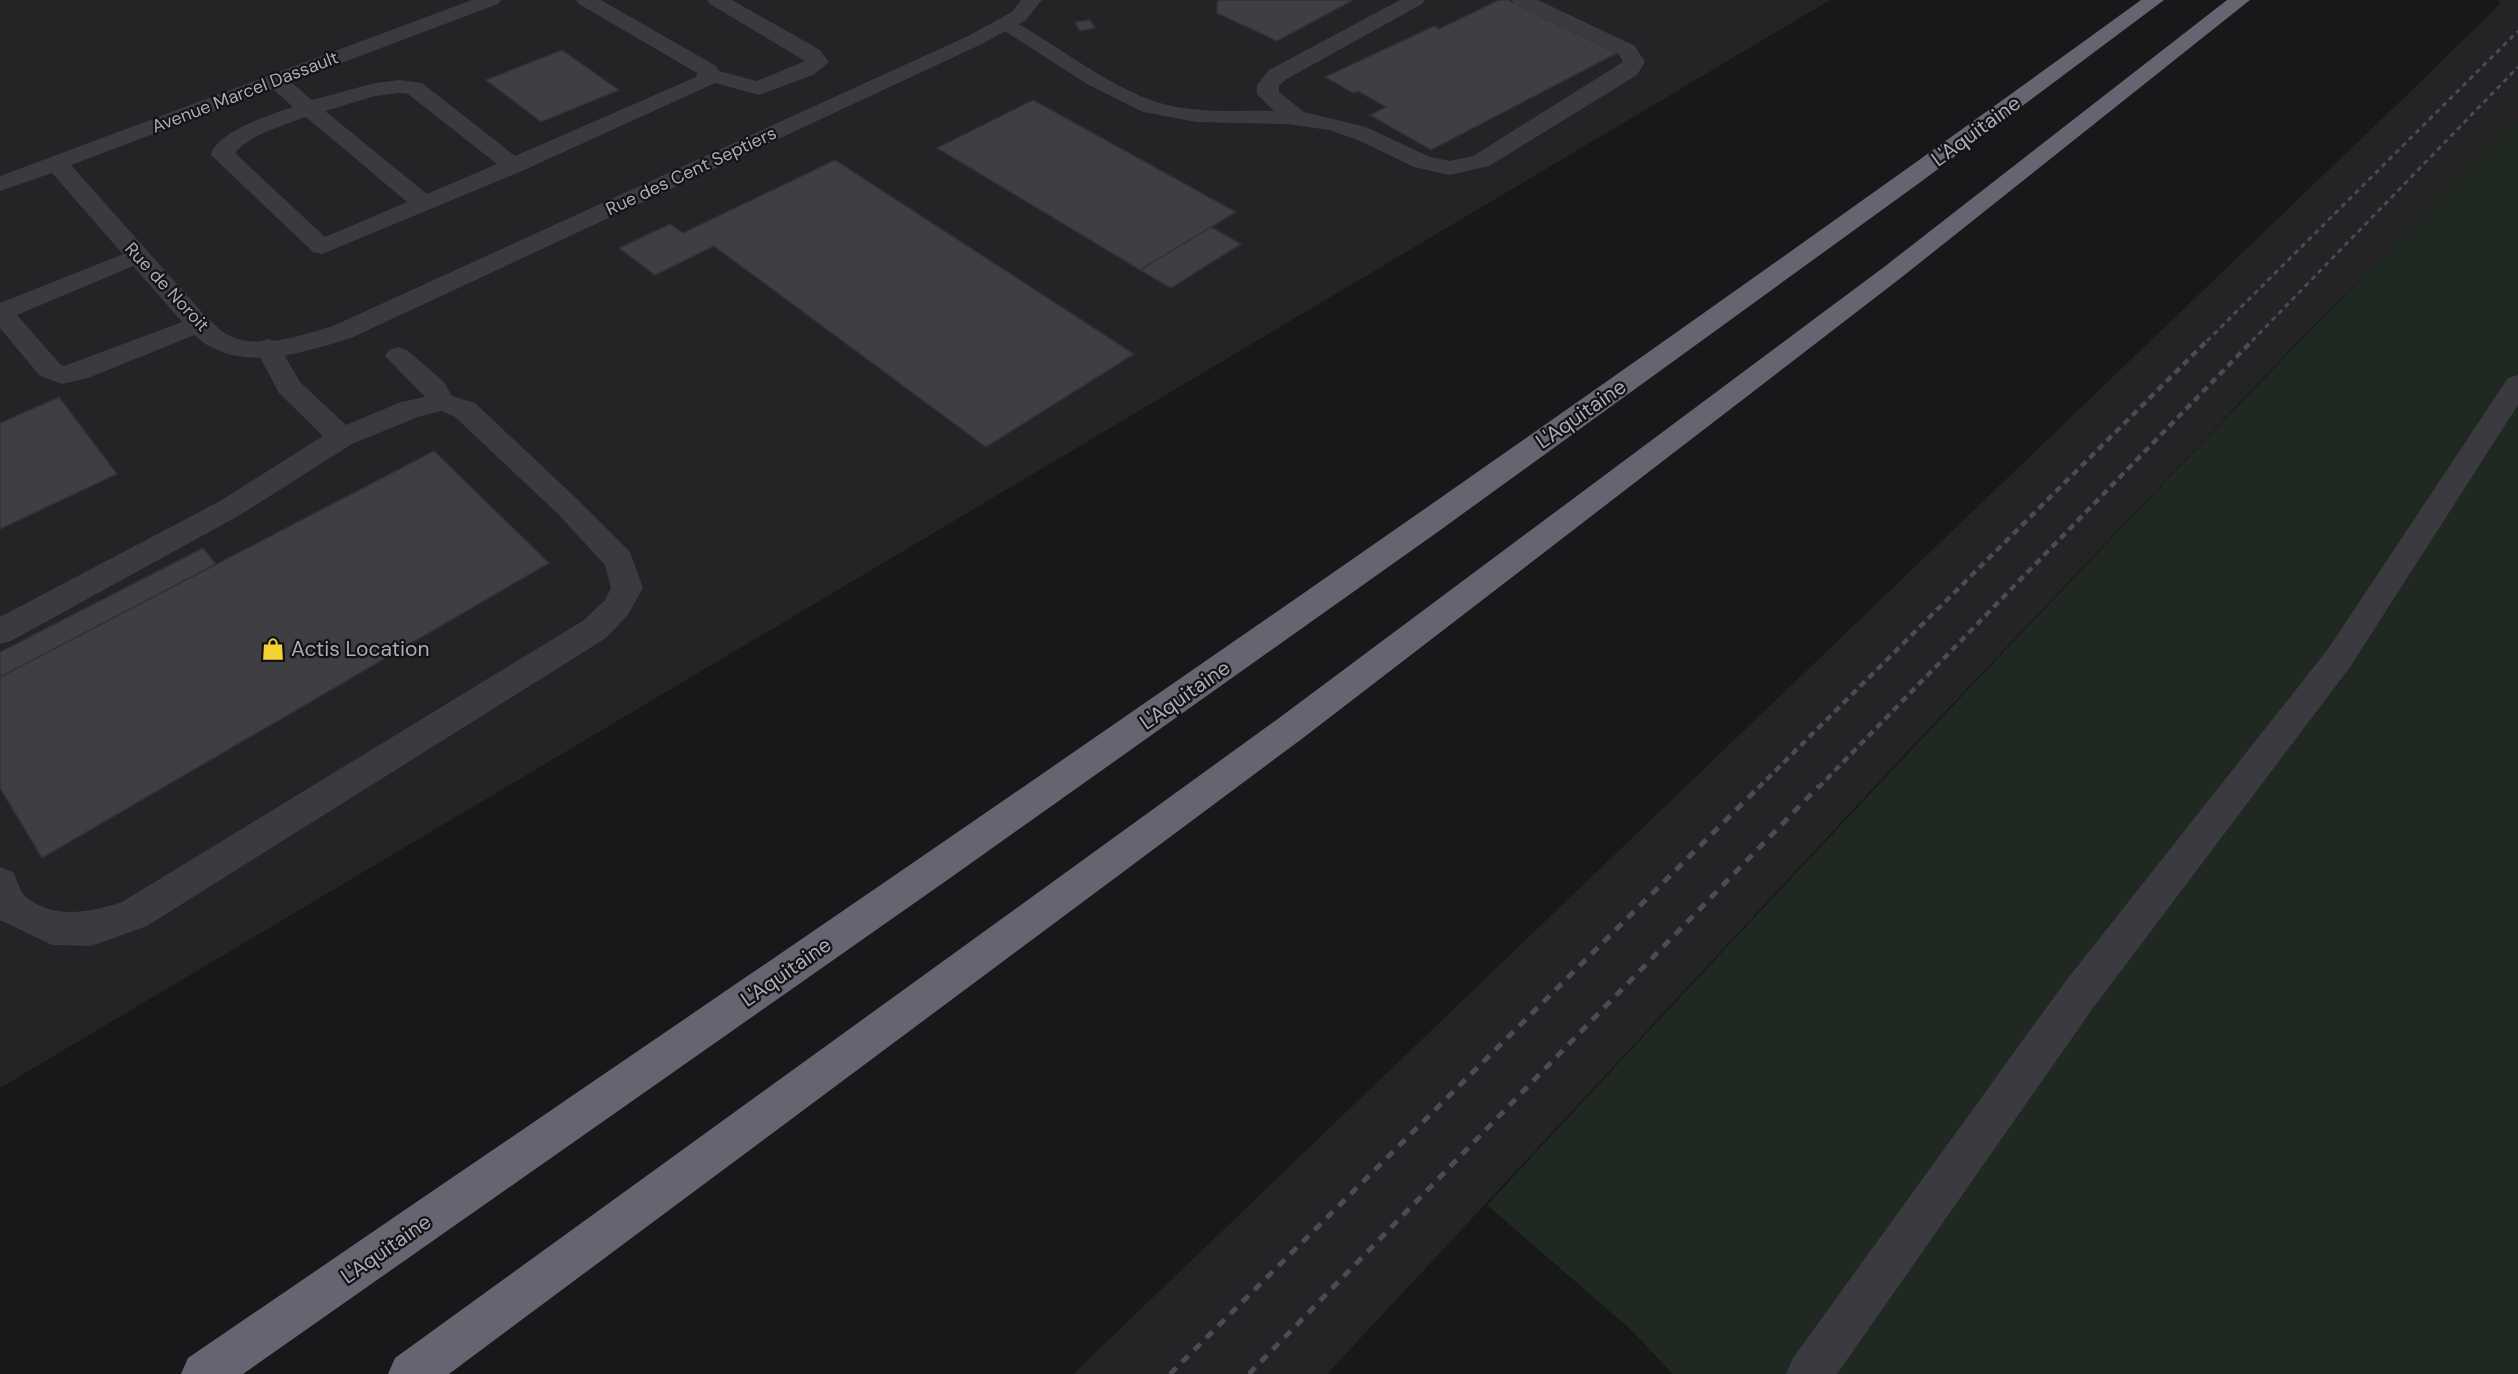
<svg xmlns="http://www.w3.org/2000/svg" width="2518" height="1374" font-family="'DM Sans',sans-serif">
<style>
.built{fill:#242326}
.green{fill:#1f2821}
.building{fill:#3f3f43;stroke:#323135;stroke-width:1.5}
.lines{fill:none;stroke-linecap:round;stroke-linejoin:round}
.lane{fill:#3a3a40;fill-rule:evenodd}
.street{fill:#3a3a40;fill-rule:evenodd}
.highway{fill:#646570;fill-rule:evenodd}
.rail-far2{stroke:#4b4c53;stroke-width:3;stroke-dasharray:5 4.5;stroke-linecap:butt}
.rail-far1{stroke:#4b4c53;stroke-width:4.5;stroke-dasharray:7 5;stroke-linecap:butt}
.rail{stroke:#4b4c53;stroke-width:5;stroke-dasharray:9 8;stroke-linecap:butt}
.labels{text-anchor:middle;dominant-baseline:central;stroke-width:4.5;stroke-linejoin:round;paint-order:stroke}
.far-street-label{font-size:18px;fill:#a9acb9;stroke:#131214}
.street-label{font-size:21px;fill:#a9acb9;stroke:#131214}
.poi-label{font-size:21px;fill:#a9acb9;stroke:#131214;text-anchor:start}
</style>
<rect width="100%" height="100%" fill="#181719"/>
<path class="built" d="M0,0H1830L0,1088Z
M2498,0H2518V124H2511L2288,352L1904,755L1327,1374H1073L2412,90L2500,4Z"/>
<path class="green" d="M2511,124H2518V1374H1673L1630,1329L1487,1205C1825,840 2164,478 2511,124Z"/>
<path class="building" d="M1221,0H1353L1277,41L1217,13V2Z
M1499,0H1508L1617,53L1431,150L1370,115L1386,107L1358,91L1353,93L1325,77L1434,26L1439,29Z
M1090,20L1095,28L1080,31L1075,22Z
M562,50L619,90L541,122L486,80Z
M1033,100L1236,212L1140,270L937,148Z
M835,160L1134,354L986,447L714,246L655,275L619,248L670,224L683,233Z
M1211,227L1241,244L1171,288L1140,270Z
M59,397L117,474L0,529V423Z
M434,451L549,563L42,858L0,788V677Z
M203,548L216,564L0,677V652Z"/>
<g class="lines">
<path class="lane" d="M576,0H601L716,66L719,71L757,81L805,61L710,4L707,0H732L820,50L829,62L813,75L759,95L715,83L522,171L322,254L313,252L211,155C215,132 272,114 293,107L264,81L267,76C285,72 299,90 312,100L375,83L399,80L422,83L515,156L696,77L697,73L579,4ZM399,93L408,94L497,164L427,194L325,111L375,96ZM306,117L407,202L325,237L235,153C249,135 284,125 306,117Z
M1400,0H1425L1422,4L1285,80L1279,86V92L1304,112L1366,127L1430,157L1450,161L1473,156L1623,62L1619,54L1515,4L1512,0H1538L1635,46L1645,62L1637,75L1489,166L1450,175L1414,167L1358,140L1329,130L1287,124L1196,122L1143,112L1087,84L994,24L997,20H1011C1060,46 1106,86 1160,103C1196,114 1237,110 1274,111L1257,94V85L1269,70Z
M136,249L145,251L148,256L145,261L17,315L60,364L64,366L198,316L207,318L211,324L207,330L88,378L62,384L40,376L0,328V303Z
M268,339L277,342L300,382L346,425L401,402L425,397L385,356L389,350L398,347L407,350L444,382L452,396L475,403L577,499L630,552L643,588L627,616L606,638L147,926L91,946L52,945L0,920V867L13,872C17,879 20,892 26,897C54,920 91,912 122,902L584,620L605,600L611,588L605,565L557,513L455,417L441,411L418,417L352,444L240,515L11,641L0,644V617L220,501L323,436L279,393L255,348L259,342Z
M2518,375V405L2350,667L2093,1008L1837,1374H1786L1793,1358L2065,982L2328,649L2508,378Z"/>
<path class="street" d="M472,0H501L498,4L71,165L207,318C215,324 221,332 230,336C260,350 303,335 333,326L968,36L1012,12L1021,0H1042L1026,20L982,44L351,338C308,351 254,370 211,347C202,343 196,336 189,330L52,173L0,191V176Z"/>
<path class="highway" d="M2141,0H2164L1922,181L1439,531L953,876L243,1374H181L188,1358C843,911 1499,466 2141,0Z
M2227,0H2250L1902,277L1303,738L449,1374H388L395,1358L1279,718L1884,267Z"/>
<path class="rail-far2" d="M2207,341L2518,31
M2252,341L2518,67"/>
<path class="rail-far1" d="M1758,788L2208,340
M1818,788L2253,340"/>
<path class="rail" d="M1170,1374L1760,786
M1249,1374L1819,786"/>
</g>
<defs>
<g id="shop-bare" transform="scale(1.8)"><path d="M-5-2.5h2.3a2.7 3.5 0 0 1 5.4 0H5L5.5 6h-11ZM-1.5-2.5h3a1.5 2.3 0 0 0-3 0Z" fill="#f5d233" stroke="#131214" stroke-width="2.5" paint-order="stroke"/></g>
</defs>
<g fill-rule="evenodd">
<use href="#shop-bare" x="273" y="649"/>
</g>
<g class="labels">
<g class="far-street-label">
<text transform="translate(245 92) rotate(-21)">Avenue Marcel Dassault</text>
<text transform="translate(691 171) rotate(-25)">Rue des Cent Septiers</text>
<text transform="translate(167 287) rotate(47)">Rue de Noroit</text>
</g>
<g class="street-label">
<text transform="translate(1976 131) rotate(-36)">L'Aquitaine</text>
<text transform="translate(1581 414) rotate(-35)">L'Aquitaine</text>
<text transform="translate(1185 695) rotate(-35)">L'Aquitaine</text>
<text transform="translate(786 972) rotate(-35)">L'Aquitaine</text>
<text transform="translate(386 1249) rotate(-35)">L'Aquitaine</text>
</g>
<g class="poi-label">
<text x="291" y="649">Actis Location</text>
</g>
</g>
</svg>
